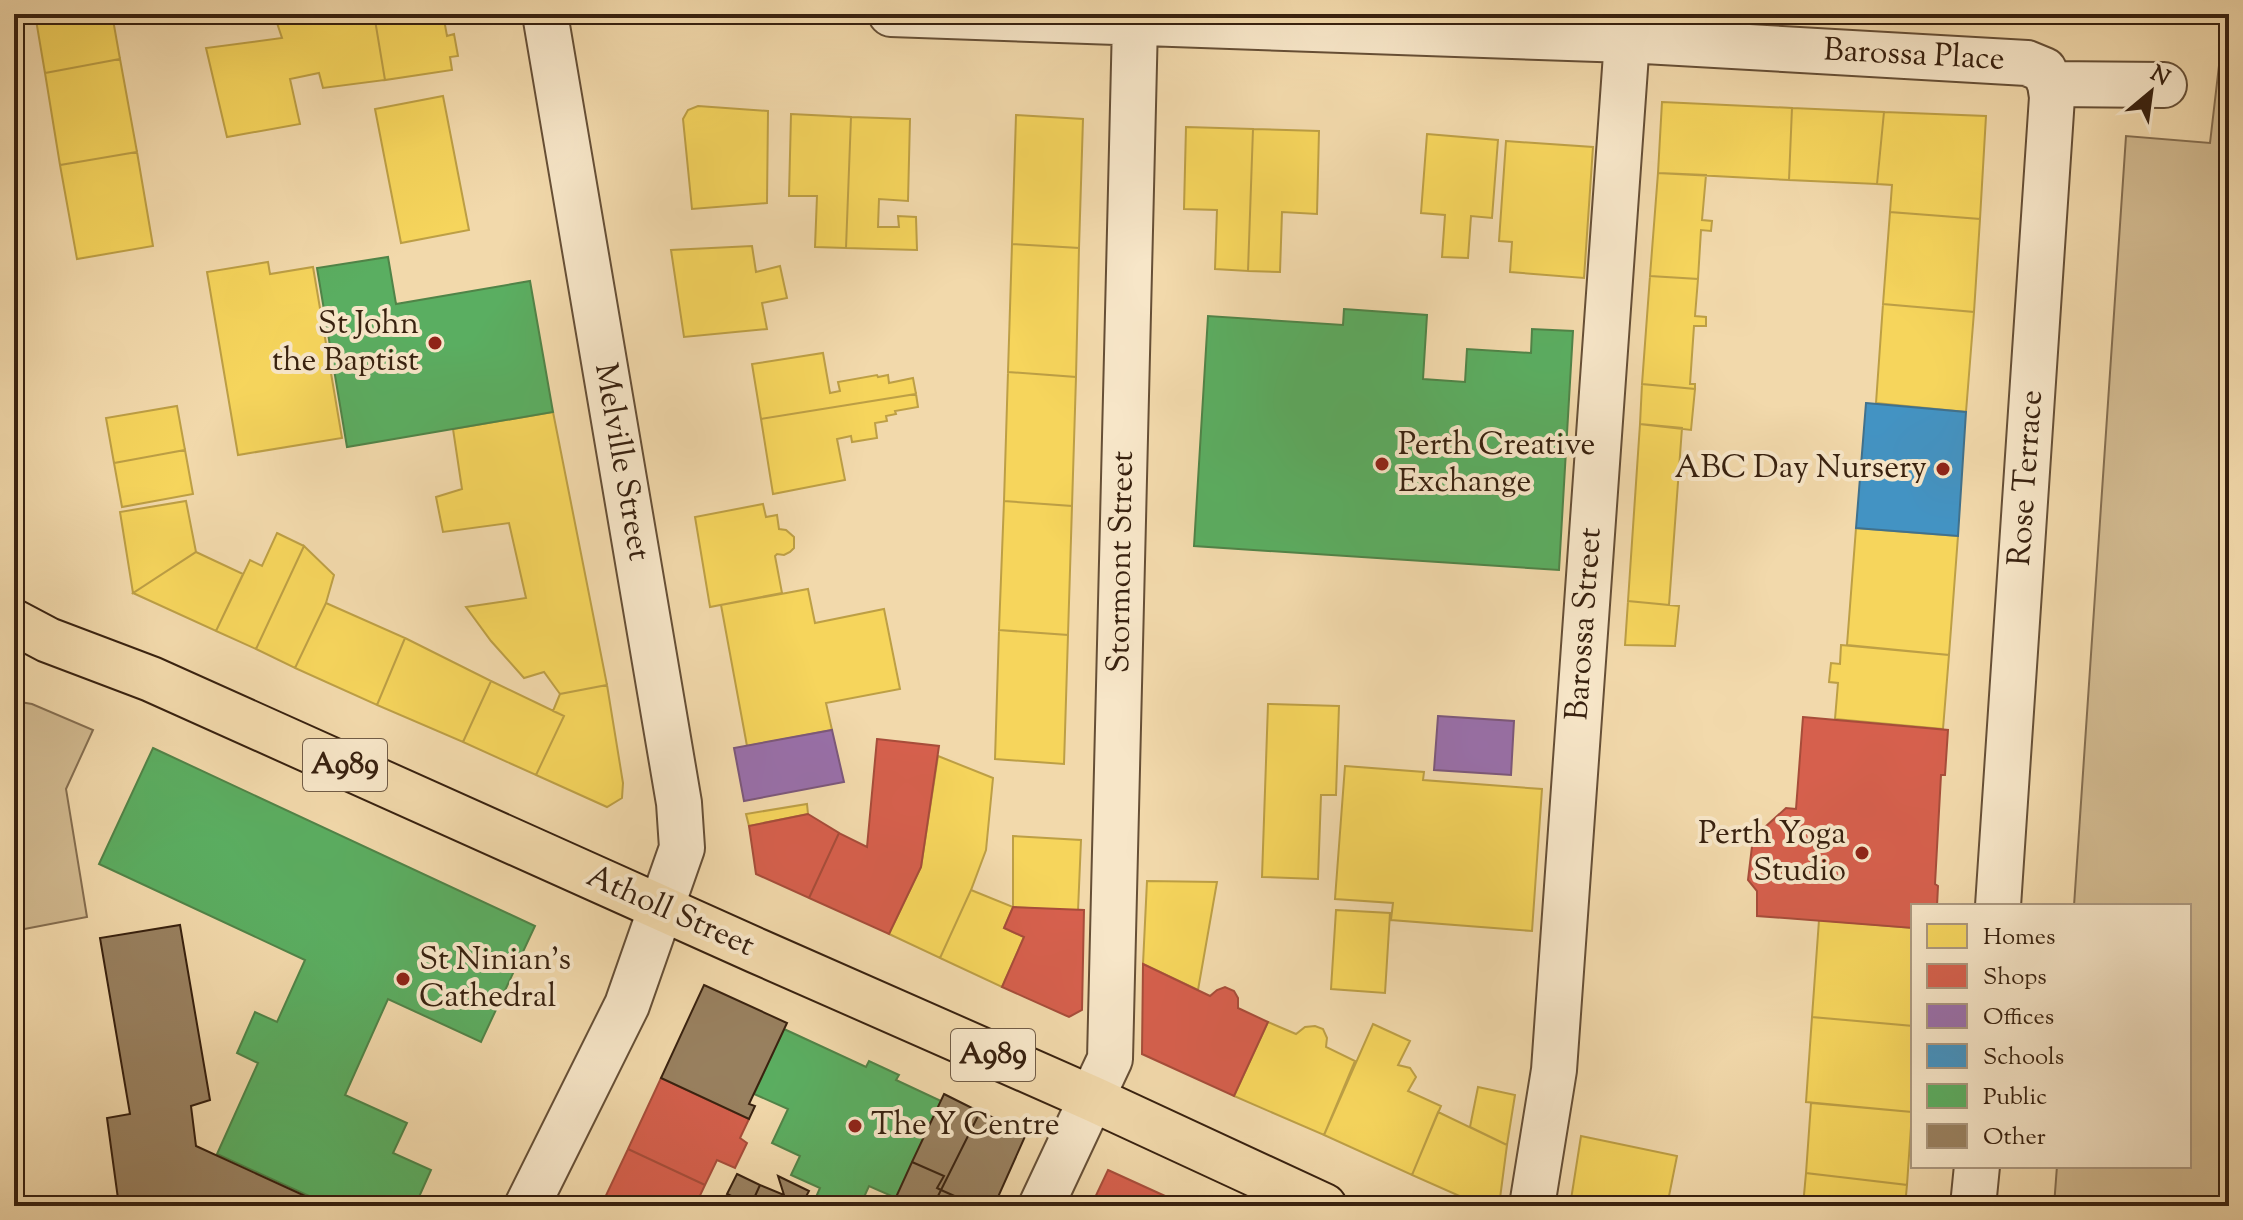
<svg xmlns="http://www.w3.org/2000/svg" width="2243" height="1220" font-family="'Sorts Mill Goudy',serif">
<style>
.green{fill:#d2ba90;stroke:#856e50;stroke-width:2}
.homes{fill:#f6d55c;stroke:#bd9f45;stroke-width:2}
.shops{fill:#d6604d;stroke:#a74d3a;stroke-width:2}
.offices{fill:#9970ab;stroke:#7c587c;stroke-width:2}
.schools{fill:#4393c3;stroke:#40718d;stroke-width:2}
.public{fill:#5aae61;stroke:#508448;stroke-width:2}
.building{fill:#998160;stroke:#38210f;stroke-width:2}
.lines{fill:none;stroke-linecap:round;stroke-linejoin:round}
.minor-casing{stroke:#664f36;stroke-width:48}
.primary-casing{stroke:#38210f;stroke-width:48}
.minor{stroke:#f7e6c8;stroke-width:44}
.primary{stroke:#f2d9ab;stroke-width:44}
.poi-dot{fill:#8f2418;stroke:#f7e6c8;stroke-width:3}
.labels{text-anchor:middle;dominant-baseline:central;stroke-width:8;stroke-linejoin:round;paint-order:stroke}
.shield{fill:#f7e6c8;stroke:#715c46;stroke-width:2}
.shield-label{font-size:30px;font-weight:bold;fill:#38210f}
.street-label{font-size:32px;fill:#38210f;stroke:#f7e6c8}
.poi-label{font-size:32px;fill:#38210f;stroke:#f7e6c8;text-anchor:end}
</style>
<rect width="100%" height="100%" fill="#f2d9ab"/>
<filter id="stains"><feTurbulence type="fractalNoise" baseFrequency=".0025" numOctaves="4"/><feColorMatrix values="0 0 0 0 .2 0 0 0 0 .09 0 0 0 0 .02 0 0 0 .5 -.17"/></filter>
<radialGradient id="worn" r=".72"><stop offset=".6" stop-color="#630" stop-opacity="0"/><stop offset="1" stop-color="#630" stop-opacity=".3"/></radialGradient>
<path class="green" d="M2225,14H2229V1206H2054L2057,1166H2189V906H2074L2126,136L2210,143Z
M14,701L32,704L93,730L66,789L87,917L14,931Z"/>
<path class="homes" d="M35,14H112L120,59L45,73Z
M245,14H280V17L300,18V14H374L385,80L323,88L319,73L290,79L300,124L227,137L206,48L282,38L277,23Z
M374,14H443L447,36L454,34L458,56L450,57L452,70L385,80Z
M120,59L137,152L60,165L45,73Z
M443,96L469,230L401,243L375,109Z
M1662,102L1792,108L1789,180L1658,173Z
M698,106L768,111L767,203L692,209L683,119L688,110Z
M1792,108L1884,112L1877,184L1789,180Z
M1884,112L1986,116L1980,219L1890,212L1892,185L1877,184Z
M791,114L851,117L846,248L815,247L817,196H789Z
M1016,115L1083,119L1079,248L1012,244Z
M851,117L910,119L908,201L879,199L878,227H899L898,216L916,217L917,250L846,248Z
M1186,127L1253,129L1248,271L1215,269L1217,210L1184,209Z
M1253,129L1319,131L1317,214L1282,212L1280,272L1248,271Z
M1427,134L1498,140L1492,218L1471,216L1468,258L1442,257L1445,215L1421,213Z
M1506,141L1593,147L1584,278L1510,272L1512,242L1499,241Z
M137,152L153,246L77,259L60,165Z
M1658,173L1706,175L1702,220L1712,221L1711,231L1701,230L1698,279L1650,276Z
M1890,212L1980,219L1974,312L1883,304Z
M1012,244L1079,248L1076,377L1008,372Z
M752,246L756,272L780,266L787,298L762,303L767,329L684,337L671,250Z
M268,262L270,274L313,267L342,438L238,455L207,272Z
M1650,276L1698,279L1695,316L1706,317V326H1694L1690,384H1695V389L1642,384Z
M1883,304L1974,312L1966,412L1876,403Z
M823,353L830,393L840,391L838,382L877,375L878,377L888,375L889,383L913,378L916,394L761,419L752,364Z
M1008,372L1076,377L1072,506L1004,501Z
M1642,384L1695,389L1691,430L1640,424Z
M916,394L918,407L895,411L896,414L886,416L887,421L875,423L877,438L852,442L851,436L837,439L845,480L773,494L761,419Z
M177,406L185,450L114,463L106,418Z
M553,412L607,685L560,694L544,672L524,678L491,641L466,607L526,598L509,523L443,532L436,497L462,489L453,429Z
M1640,424L1682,428L1669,605L1628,601Z
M185,450L193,494L122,507L114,463Z
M186,501L196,552L133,593L120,512Z
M1004,501L1072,506L1068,635L999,630Z
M763,504L766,517L777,515L779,529L786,530L794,537V548L790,552L784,555L777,554L775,556L782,593L710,607L695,517Z
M1856,528L1958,536L1949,655L1847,645Z
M277,533L304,546L256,649L216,631L250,560L262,566Z
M304,546L334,575L326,603L295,668L256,649Z
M196,552L243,574L216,631L133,593Z
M808,589L815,623L884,609L900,689L826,703L832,730L747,746L721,605Z
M1628,601L1679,606L1675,646L1625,645Z
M326,603L405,638L377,705L295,668Z
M999,630L1068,635L1064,764L995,759Z
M405,638L491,681L463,742L377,705Z
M1841,645L1949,655L1943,729L1835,719L1838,683L1829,682L1831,663L1840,664Z
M491,681L564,716L536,775L463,742Z
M607,685L623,783L622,798L607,807L536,775L564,716L553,711L560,694Z
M1268,704L1339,706L1336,795H1321L1318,879L1262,877Z
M938,756L993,778L986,850L971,890L940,958L889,934L921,867Z
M1345,766L1424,772L1423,780L1542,789L1532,931L1391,920L1393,903L1335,899Z
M807,804L808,814L749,826L746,814Z
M1013,836L1081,840L1078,911L1013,907Z
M1147,881L1217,882L1198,990L1143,964Z
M971,890L1013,907L1004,928L1024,937L1002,987L940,958Z
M1336,910L1390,913L1385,993L1331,989Z
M1819,920L1913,928V1026L1812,1017Z
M1812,1017L1913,1026L1912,1112L1806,1102Z
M1268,1022L1296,1034L1305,1027L1315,1026L1323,1029L1327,1038L1326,1047L1355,1061L1324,1135L1234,1096Z
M1373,1024L1410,1041L1398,1065L1410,1068L1416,1077L1408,1091L1441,1106L1412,1175L1324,1135Z
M1478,1087L1515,1095L1507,1145L1470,1127Z
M1811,1103L1912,1112L1907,1185L1806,1173Z
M1438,1112L1507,1145L1499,1206H1482L1412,1175Z
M1581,1136L1677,1156L1667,1206H1570Z
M1806,1173L1907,1185L1905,1206H1803Z"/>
<path class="shops" d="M1803,717L1948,730L1945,775H1941L1935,884L1938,886L1937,906H1913V928L1757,916V891L1748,880L1753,838L1786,808L1796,809Z
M877,739L939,746L921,867L889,934L809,898L839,833L867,847Z
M808,814L839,833L809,898L756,874L749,826Z
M1013,907L1084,910L1082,1010L1069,1017L1002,987L1024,937L1004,928Z
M1143,964L1210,996L1217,990L1225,987L1234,991L1238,998V1008L1268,1022L1234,1096L1142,1054Z
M661,1078L749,1119L740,1138L747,1143L735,1168L717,1160L705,1185L628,1149Z
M628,1149L705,1185L695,1206H601Z
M1108,1170L1187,1206H1091Z"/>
<path class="offices" d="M1438,716L1514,721L1511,775L1434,770Z
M832,730L844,782L744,801L734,748Z"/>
<path class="schools" d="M1866,403L1966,412L1958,536L1856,528Z"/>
<path class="public" d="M388,257L396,304L530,281L553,412L347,447L317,268Z
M1344,309L1427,315L1423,379L1465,382L1467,349L1531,353L1532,329L1573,331L1559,570L1194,546L1208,316L1343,325Z
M153,748L535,926L481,1042L388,999L345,1095L407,1123L393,1153L431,1170L415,1206H331L217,1154L258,1063L237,1053L255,1012L277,1022L305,960L99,864Z
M784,1029L866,1067L869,1061L899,1075L896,1080L941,1101L896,1198L869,1186L860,1206L847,1200L844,1206H818L813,1204L820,1188L791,1175L800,1156L772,1143L788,1109L754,1094Z"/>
<path class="building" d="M180,925L210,1100L191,1106L196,1146L327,1206H119L107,1118L130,1114L100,938Z
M704,985L787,1023L749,1104L755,1106L749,1119L661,1078Z
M944,1094L980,1112L941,1190L937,1188L944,1176L912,1162Z
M980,1112L1027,1132L994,1206H977L941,1190Z
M912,1162L944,1176L937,1188L941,1190L933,1206H892Z
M737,1174L760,1185L751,1205L727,1194Z
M778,1176L809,1191L801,1206L751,1205L760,1185L784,1195Z
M941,1190L977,1206H933Z"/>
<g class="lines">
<g class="minor-casing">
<path id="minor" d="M891,14L1627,40L2027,63L2044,70L2050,84L2052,97L1998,906
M2050,84L2164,85
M527,1206L627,1005L682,848L679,803L545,14
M1041,1206L1110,1059L1135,23
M1532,1206L1554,1070L1627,40
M1973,1206L1977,1166"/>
</g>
<g class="primary-casing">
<path id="primary" d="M14,622L48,640L151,679L757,951L1093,1099L1324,1206"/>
</g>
<use href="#minor" class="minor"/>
<use href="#primary" class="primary"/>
</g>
<g class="poi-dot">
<circle cx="435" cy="343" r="8"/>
<circle cx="1382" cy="464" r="8"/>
<circle cx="1943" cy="469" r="8"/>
<circle cx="1862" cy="853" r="8"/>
<circle cx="403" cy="979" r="8"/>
<circle cx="855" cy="1126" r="8"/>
</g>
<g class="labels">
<g class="shield">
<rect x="303" y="739" width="84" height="52" rx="6"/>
<rect x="951" y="1029" width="84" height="52" rx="6"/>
</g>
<g class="shield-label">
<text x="345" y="765">A989</text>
<text x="993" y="1055">A989</text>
</g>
<g class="street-label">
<text transform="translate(1914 56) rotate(3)">Barossa Place</text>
<text transform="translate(621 462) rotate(80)">Melville Street</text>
<text transform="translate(2027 478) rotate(-86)">Rose Terrace</text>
<text transform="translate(1122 562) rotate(-89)">Stormont Street</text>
<text transform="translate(1585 624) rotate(-86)">Barossa Street</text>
<text transform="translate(670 912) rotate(24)">Atholl Street</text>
</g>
<g class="poi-label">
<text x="419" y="325">St John<tspan x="419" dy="37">the Baptist</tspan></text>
<text x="1398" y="446" text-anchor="start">Perth Creative<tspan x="1398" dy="37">Exchange</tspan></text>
<text x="1927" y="469">ABC Day Nursery</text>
<text x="1846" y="835">Perth Yoga<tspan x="1846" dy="37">Studio</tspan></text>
<text x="419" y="961" text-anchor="start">St Ninian's<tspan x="419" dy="37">Cathedral</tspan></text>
<text x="871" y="1126" text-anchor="start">The Y Centre</text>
</g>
</g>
<rect width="2243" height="1220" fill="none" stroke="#f2d9ab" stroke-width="48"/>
<rect x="16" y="16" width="2211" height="1188" fill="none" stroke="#38210f" stroke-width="4"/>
<rect x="24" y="24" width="2195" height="1172" fill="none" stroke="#38210f" stroke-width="2"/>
<rect x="1911" y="904" width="280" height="264" fill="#f7e6c8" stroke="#ab977e" stroke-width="2"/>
<rect x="1927" y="924" width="40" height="24" fill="#f6d55c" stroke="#ab977e" stroke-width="2"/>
<text x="1983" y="944" font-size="24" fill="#38210f">Homes</text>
<rect x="1927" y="964" width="40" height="24" fill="#d6604d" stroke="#ab977e" stroke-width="2"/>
<text x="1983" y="984" font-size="24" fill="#38210f">Shops</text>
<rect x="1927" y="1004" width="40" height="24" fill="#9970ab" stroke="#ab977e" stroke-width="2"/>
<text x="1983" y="1024" font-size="24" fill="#38210f">Offices</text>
<rect x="1927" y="1044" width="40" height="24" fill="#4393c3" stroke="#ab977e" stroke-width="2"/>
<text x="1983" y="1064" font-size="24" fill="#38210f">Schools</text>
<rect x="1927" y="1084" width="40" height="24" fill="#5aae61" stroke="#ab977e" stroke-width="2"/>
<text x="1983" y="1104" font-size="24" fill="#38210f">Public</text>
<rect x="1927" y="1124" width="40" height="24" fill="#998160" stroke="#ab977e" stroke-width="2"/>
<text x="1983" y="1144" font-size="24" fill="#38210f">Other</text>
<g transform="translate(2151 92) rotate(29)" stroke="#f7e6c8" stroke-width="6" paint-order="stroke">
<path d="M0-6L14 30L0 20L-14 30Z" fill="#38210f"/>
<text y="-12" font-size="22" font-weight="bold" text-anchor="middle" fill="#38210f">N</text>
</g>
<rect width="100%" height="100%" filter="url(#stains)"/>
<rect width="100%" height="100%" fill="url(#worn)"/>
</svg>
